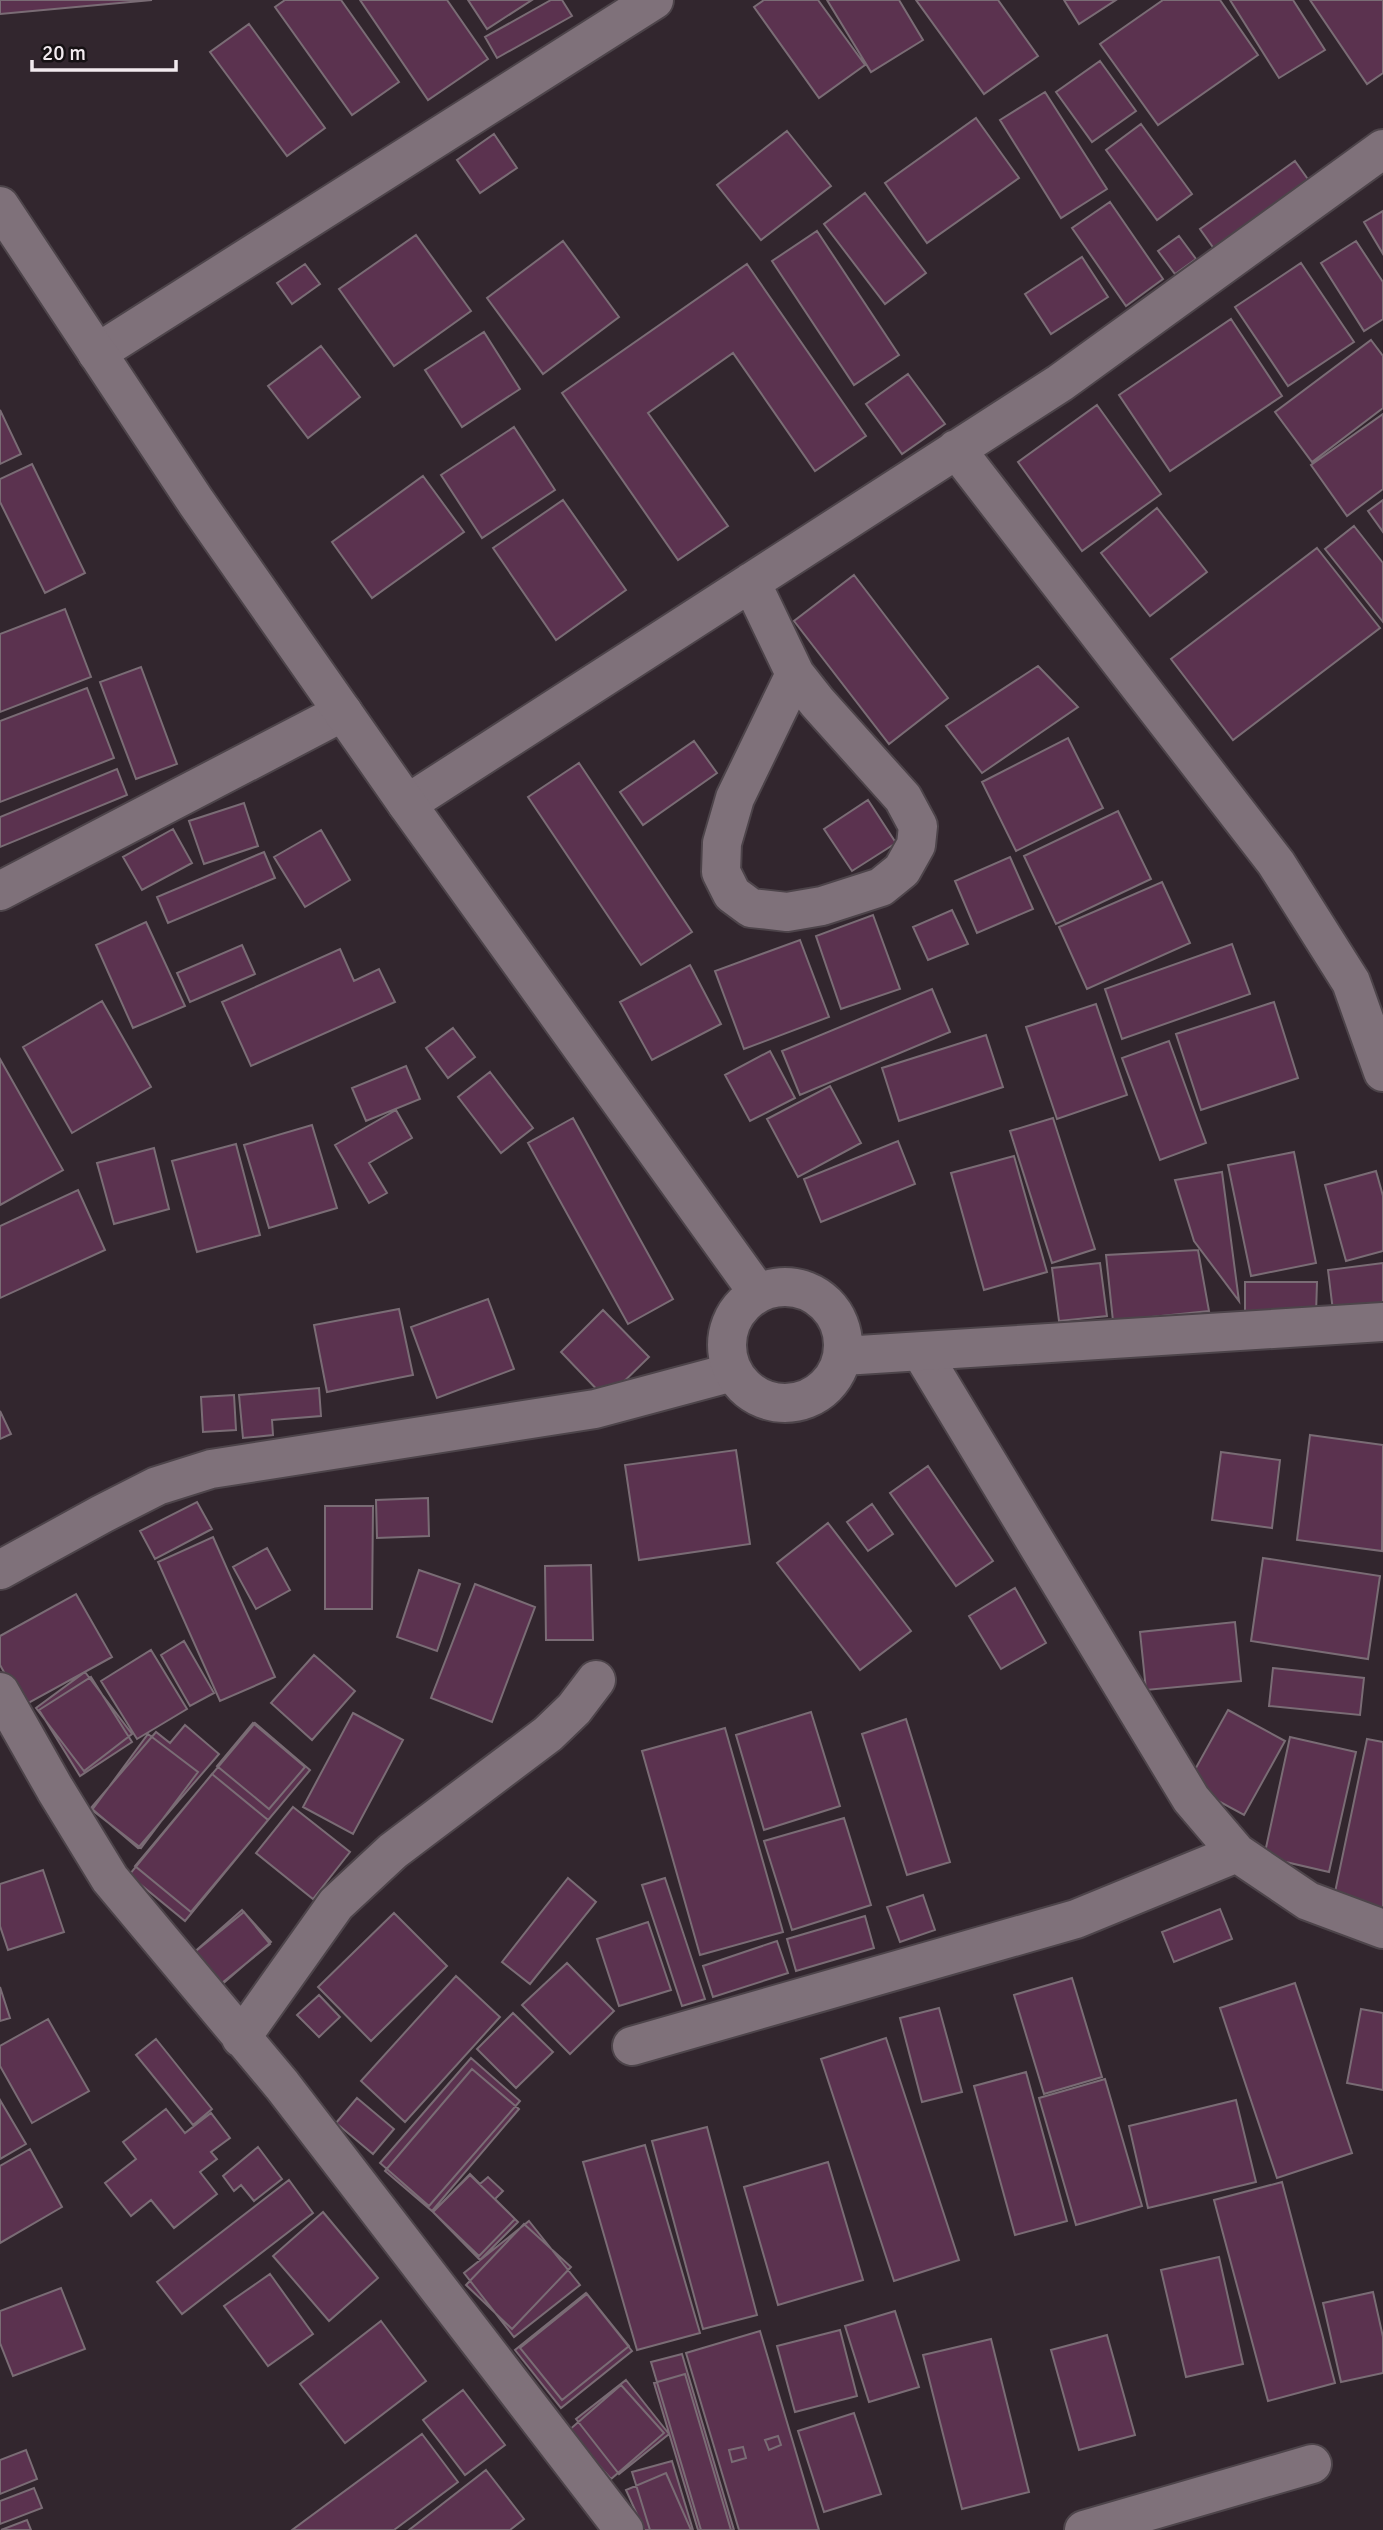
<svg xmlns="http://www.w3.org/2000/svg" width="1383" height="2530" font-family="Signika,sans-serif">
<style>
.building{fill:#5b324f;stroke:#7a6c75;stroke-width:2}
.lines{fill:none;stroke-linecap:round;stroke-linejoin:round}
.minor-casing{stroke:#4d444a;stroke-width:42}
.tertiary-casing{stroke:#4d444a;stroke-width:42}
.minor{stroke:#7f717a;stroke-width:38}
.tertiary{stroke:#7f717a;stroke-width:38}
</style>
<rect width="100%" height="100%" fill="#32262e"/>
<path class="building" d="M0,0H152L0,14Z
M285,0H341L399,82L352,115L275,7Z
M360,0H447L488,59L428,100Z
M468,0H532L487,29Z
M551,0H562L572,16L497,58L485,37Z
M764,0H818L865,65L819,98L754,7Z
M827,0H899L923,40L871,72Z
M916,0H998L1038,56L984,94Z
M1064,0H1116L1079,24Z
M1163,0H1220L1258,55L1158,125L1100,44Z
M1230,0H1293L1325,50L1279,78Z
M1310,0H1383V73L1367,84Z
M249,24L325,128L287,156L210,52Z
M1100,61L1136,111L1092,142L1056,92Z
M1045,92L1107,189L1061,218L1000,120Z
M976,118L1019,178L927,243L885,183Z
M1141,124L1192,194L1157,220L1106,150Z
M787,131L831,186L761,240L717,185Z
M494,134L517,168L480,193L457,160Z
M1295,161L1317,192L1222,260L1200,229Z
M865,193L926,273L885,304L824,224Z
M1110,202L1163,279L1126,306L1072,228Z
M1383,211V254L1364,222Z
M817,231L899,355L854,385L772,261Z
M416,235L471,311L394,366L339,289Z
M1179,236L1196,259L1175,274L1158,251Z
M563,241L619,317L543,374L487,298Z
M1356,241L1383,282V319L1364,331L1321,263Z
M1082,257L1108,297L1051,334L1025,294Z
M1301,263L1354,342L1288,386L1235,307Z
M305,264L320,284L292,304L277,283Z
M747,264L866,436L815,471L733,353L648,413L728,526L678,560L562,393Z
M1231,319L1282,396L1170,471L1119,395Z
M484,332L520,389L462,427L425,370Z
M1371,340L1383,356V408L1312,462L1275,412Z
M321,346L360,397L308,438L268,386Z
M908,374L945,424L902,454L866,404Z
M1097,405L1161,494L1082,551L1018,462Z
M0,410L21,454L0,464Z
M1383,414V489L1347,516L1311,465Z
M514,427L555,490L482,538L441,475Z
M32,464L85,573L45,593L0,502V479Z
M423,476L464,532L372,598L332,542Z
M563,500L626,590L556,640L493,548Z
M1383,500V532L1368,511Z
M1157,508L1207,572L1150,616L1101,553Z
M1354,526L1383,563V622L1325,549Z
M1317,548L1380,628L1233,740L1171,659Z
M854,575L948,698L889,744L794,621Z
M65,609L91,677L0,712V634Z
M1038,666L1078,707L982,773L946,726Z
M141,667L177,764L136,779L100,682Z
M87,688L114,758L0,802V721Z
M1068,738L1103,808L1016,851L982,782Z
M694,741L717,773L643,825L620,792Z
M579,763L692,932L641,965L528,797Z
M117,769L127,795L0,847V817Z
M868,800L896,843L852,871L824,829Z
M244,803L258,846L204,864L189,821Z
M1118,811L1151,879L1056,924L1024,856Z
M173,829L192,863L142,890L123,857Z
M321,830L350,880L305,907L274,857Z
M264,852L275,878L168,923L157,897Z
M1010,857L1033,909L977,933L955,881Z
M1162,882L1190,943L1087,989L1059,927Z
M952,910L968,944L928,960L913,927Z
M873,915L900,989L841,1009L816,936Z
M146,922L185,1006L133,1028L96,945Z
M800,940L829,1017L744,1049L715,971Z
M1232,944L1250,994L1122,1039L1105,989Z
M242,945L255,974L190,1002L177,973Z
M340,949L354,981L379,969L395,1002L251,1066L222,1002Z
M690,965L721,1024L652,1060L620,1002Z
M932,989L950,1032L800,1095L782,1051Z
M102,1001L151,1087L72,1133L23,1047Z
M1274,1002L1298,1078L1201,1110L1176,1034Z
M1096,1004L1127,1095L1057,1119L1026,1027Z
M453,1028L475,1057L448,1078L426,1048Z
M986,1035L1003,1087L899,1121L882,1068Z
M1169,1041L1206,1143L1160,1160L1122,1058Z
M770,1051L795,1098L750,1121L725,1075Z
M0,1059L63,1170L0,1205Z
M406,1066L420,1099L366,1121L352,1088Z
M490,1072L533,1128L501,1153L458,1097Z
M830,1086L861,1143L798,1177L767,1119Z
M396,1110L412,1138L369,1163L387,1193L369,1203L335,1145Z
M573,1118L673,1299L628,1324L528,1143Z
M1053,1118L1095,1249L1052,1263L1010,1131Z
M312,1125L337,1208L269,1228L244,1145Z
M898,1141L915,1184L821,1222L804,1179Z
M236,1144L260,1235L197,1252L172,1161Z
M154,1148L169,1209L114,1224L97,1163Z
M1294,1152L1316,1263L1251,1276L1228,1165Z
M1014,1156L1047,1272L984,1290L951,1173Z
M1376,1171L1383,1196V1251L1346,1261L1325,1185Z
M1222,1172L1239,1301L1194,1241L1175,1180Z
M78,1190L105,1250L0,1298V1226Z
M1198,1250L1209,1311L1113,1321L1106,1255Z
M1100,1263L1107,1316L1059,1321L1052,1268Z
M1383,1263V1305L1333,1311L1328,1270Z
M1245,1282H1317L1316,1314L1245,1313Z
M488,1299L514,1369L437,1398L411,1327Z
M399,1309L413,1375L327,1392L314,1325Z
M603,1310L649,1357L606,1399L561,1352Z
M319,1388L321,1416L272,1420L273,1435L243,1438L239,1395Z
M234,1395L236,1430L203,1432L201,1397Z
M0,1411L11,1434L0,1439Z
M1310,1435L1383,1445L1382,1551L1297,1540Z
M736,1450L750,1544L639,1560L625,1465Z
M1221,1452L1280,1460L1272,1528L1212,1520Z
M928,1466L993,1561L956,1586L890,1493Z
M428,1498L429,1536L377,1538L376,1500Z
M197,1502L212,1529L155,1559L140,1531Z
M872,1504L893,1534L868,1551L847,1522Z
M325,1506H373L372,1609H325Z
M828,1523L911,1631L860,1670L777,1563Z
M213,1537L275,1677L220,1701L158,1562Z
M267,1548L290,1590L256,1609L233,1567Z
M1263,1558L1380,1576L1368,1659L1251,1641Z
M591,1565L593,1640H546L545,1566Z
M419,1570L460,1584L437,1651L397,1637Z
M475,1584L535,1607L492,1722L431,1698Z
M1015,1588L1046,1643L1001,1669L969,1616Z
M76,1594L112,1657L23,1706L0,1665V1636Z
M1235,1622L1241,1681L1146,1690L1140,1632Z
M184,1641L214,1693L190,1706L161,1655Z
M151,1650L187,1709L137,1739L101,1681Z
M314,1655L355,1691L312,1740L271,1703Z
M1273,1668L1364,1678L1360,1715L1269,1706Z
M85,1672L132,1734L84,1771L36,1708Z
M91,1677L132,1742L80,1776L39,1710Z
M1228,1710L1285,1741L1244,1815L1187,1784Z
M811,1712L840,1806L764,1830L736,1735Z
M353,1713L403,1740L353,1834L303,1807Z
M906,1719L950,1862L907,1875L862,1734Z
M253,1723L305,1767L269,1809L217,1766Z
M255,1723L310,1770L191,1912L135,1866Z
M185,1725L219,1754L138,1848L91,1808L156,1732L170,1743Z
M725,1728L783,1932L700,1955L642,1751Z
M148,1734L198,1772L141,1848L92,1810Z
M1290,1737L1356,1752L1329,1872L1264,1857Z
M1367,1739L1383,1742V1908L1334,1897Z
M212,1774L268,1820L185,1921L129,1875Z
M293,1807L350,1852L313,1899L256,1853Z
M844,1818L871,1905L792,1930L764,1841Z
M43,1870L64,1932L8,1950L0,1926V1884Z
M568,1878L596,1902L530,1984L502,1962Z
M665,1878L705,1999L682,2006L642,1885Z
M923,1895L935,1930L900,1942L887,1907Z
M1220,1909L1232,1939L1174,1962L1162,1932Z
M242,1910L271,1942L220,1986L192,1954Z
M244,1912L270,1944L217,1987L191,1955Z
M394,1913L447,1966L371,2041L318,1987Z
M865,1916L874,1948L796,1971L787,1939Z
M648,1922L671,1990L619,2006L597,1939Z
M777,1941L788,1973L713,1997L703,1966Z
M567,1963L614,2011L570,2054L522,2005Z
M456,1976L500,2017L405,2122L361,2081Z
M1072,1978L1102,2077L1044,2094L1014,1995Z
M1295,1983L1352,2153L1277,2178L1220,2008Z
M0,1987L10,2018L0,2021Z
M319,1995L340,2017L319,2037L297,2015Z
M939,2008L962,2092L922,2102L900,2018Z
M1361,2009L1383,2013V2090L1347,2083Z
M513,2013L553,2052L516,2088L477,2049Z
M48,2019L89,2091L32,2123L0,2066V2046Z
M886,2038L959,2260L894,2281L821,2059Z
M156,2039L212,2109L193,2125L136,2055Z
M471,2058L520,2101L429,2206L380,2163Z
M472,2069L519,2109L432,2211L385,2171Z
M1026,2072L1067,2221L1015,2235L974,2086Z
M1105,2079L1142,2206L1076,2225L1039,2098Z
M357,2098L394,2129L373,2154L336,2123Z
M0,2100L26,2144L0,2159Z
M1236,2100L1256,2182L1148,2208L1129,2126Z
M166,2109L185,2133L211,2113L230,2138L211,2152L217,2159L200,2172L217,2194L174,2228L151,2200L131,2216L105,2183L136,2159L123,2142Z
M707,2127L757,2315L703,2329L652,2141Z
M645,2145L700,2333L637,2350L583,2162Z
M258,2147L282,2179L254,2201L241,2185L234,2191L223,2176Z
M30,2149L62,2207L0,2243V2166Z
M828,2162L863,2280L778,2305L744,2187Z
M470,2174L480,2184L488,2177L503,2191L495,2199L518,2222L480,2260L433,2212Z
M470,2175L515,2219L479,2256L433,2212Z
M289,2180L313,2213L182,2314L157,2282Z
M1282,2182L1335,2383L1268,2401L1214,2200Z
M323,2212L378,2278L329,2321L273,2256Z
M529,2221L580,2285L514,2337L464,2273Z
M524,2224L571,2267L512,2329L466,2285Z
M1219,2257L1243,2364L1186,2377L1161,2270Z
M270,2274L313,2334L268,2366L224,2306Z
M61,2288L85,2349L13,2376L0,2343V2311Z
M1373,2292L1383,2337V2373L1341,2382L1323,2303Z
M586,2293L632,2351L561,2408L515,2350Z
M587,2294L629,2346L562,2400L520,2348Z
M895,2311L919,2387L869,2402L845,2326Z
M381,2321L426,2381L345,2443L300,2384Z
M840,2330L857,2396L795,2412L777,2346Z
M760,2331L819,2530H739L686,2353Z
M1107,2335L1135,2435L1079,2450L1051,2350Z
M991,2339L1029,2492L962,2509L923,2355Z
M682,2354L734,2530H701L651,2362Z
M685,2374L731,2530H698L654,2383Z
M626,2380L669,2434L619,2474L576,2419Z
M621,2385L664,2433L611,2479L568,2431Z
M463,2390L505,2445L465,2475L423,2420Z
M854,2413L881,2494L824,2512L798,2431Z
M422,2434L458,2482L394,2530H292Z
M778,2436L781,2445L769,2450L765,2440Z
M743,2447L746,2458L732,2462L729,2450Z
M26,2450L37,2479L0,2494V2460Z
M672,2461L693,2530H650L632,2472Z
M486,2470L524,2519L510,2530H409Z
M666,2473L691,2530H644L626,2490Z
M34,2488L42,2508L0,2524V2501Z
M27,2520L31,2530H1Z"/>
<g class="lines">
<g class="minor-casing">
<path id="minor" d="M97,353L654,0
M956,449L1276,863L1351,982L1383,1072
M751,582L795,674L817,702L903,798L918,826L916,845L902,870L881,887L822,906L787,912L751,908L732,894L721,872L722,843L735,798L795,674
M407,804L1060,383L1383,149
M0,891L343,712
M921,1352L1191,1799L1237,1853L1308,1901L1383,1929
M0,1570L102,1514L157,1486L211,1469L595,1409L733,1372
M0,1692L55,1789L110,1879L282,2085L624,2530
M241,2038L336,1904L393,1851L548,1734L574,1709L596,1680
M632,2046L1076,1919L1237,1853
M1084,2530L1312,2464"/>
</g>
<g class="tertiary-casing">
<path id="tertiary" d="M0,206L196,502L407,804L758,1293
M727 1345a58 58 0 1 1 116 0a58 58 0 1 1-116 0Z
M843,1356L1383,1322"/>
</g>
<use href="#minor" class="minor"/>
<use href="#tertiary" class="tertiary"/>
</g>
<path d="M32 60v10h144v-10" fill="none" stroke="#f2eaef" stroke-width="3.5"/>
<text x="42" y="60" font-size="21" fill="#f2eaef" stroke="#161114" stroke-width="5" paint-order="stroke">20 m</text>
</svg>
